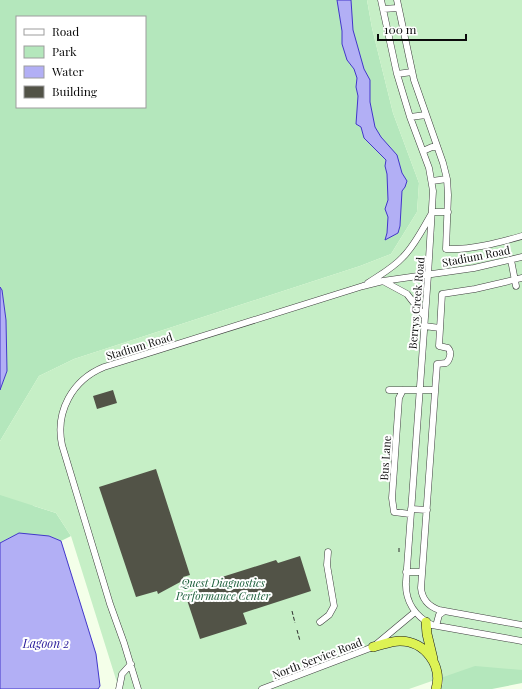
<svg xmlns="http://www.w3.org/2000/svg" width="522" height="689" font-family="'Playfair Display',serif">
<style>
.green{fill:#b4e7bc;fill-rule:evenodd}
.pitch{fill:#c6efc6}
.water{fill:#b2aff5;stroke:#4237ca}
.building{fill:#525347}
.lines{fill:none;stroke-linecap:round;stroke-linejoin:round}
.minor-casing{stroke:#3e3e3e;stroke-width:7}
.highway-casing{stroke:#1c1c1c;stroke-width:10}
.path{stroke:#2d2d2d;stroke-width:1;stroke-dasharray:4 2;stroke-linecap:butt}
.minor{stroke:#fff;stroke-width:6}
.highway{stroke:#ddf254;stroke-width:9}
.labels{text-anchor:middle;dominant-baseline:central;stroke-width:4;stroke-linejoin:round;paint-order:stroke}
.street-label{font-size:11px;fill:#0b0b0b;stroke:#fff}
.park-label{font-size:11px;font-style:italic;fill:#1d603c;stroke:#fff}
.water-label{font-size:12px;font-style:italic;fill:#261899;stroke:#fff}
</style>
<rect width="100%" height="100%" fill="#f4ffe9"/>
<path class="green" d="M0,0H367L372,28L393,113L419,183L417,212L391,254L360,266L74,359L39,376L0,441V390L7,371L6,320L2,290L0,287ZM17,17H145V107H17Z
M0,481L34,506L56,513L71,536L61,541L49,536L11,537L0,543Z
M522,649V683L492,689H441L443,683L440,662Z"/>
<path class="pitch" d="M367,0H522V670L475,666L409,689H119L71,536L56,513L0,495V441L39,376L74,359L360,266L391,254L417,212L419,183L393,113L372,28Z"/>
<path class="water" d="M337,0H351L353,30L364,69L370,80V102L375,127L381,137L397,155L402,173L407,181L405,187L402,191L400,226L398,233L385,240L387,233L388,217L385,209L388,200L387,174L385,166L386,160L364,138L361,127L356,124L358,96L356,87L357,78L354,69L347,60L342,44V31Z
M0,287L2,290L6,320L7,371L0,390Z
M19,533L49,536L61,541L96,654L100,686L98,689H0V543Z"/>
<path class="building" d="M113,390L117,403L97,409L93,396Z
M156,469L190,575L183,577L184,580L158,594L157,591L136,597L99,487Z
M300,556L311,591L243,613L247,624L200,639L185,594L223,581L222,577L276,560L278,563Z"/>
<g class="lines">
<g class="minor-casing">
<path id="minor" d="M381,0L397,74L410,117L429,168L433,191L428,275L406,582C405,601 415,616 432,625L522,641
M397,0L414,80L443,163L447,179L448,195L446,249C472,250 497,243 522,236
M383,9L398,8
M397,74L412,72
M410,117L426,115
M423,151L432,147H437
M432,181L447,179
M433,212H448
M511,260L516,286
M522,278L475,289L442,294L439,346L448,348C452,352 450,360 446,363L437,364L421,588C422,599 428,606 439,610L522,625
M383,281L407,294L424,316
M368,283C380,275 393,268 403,257C415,245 423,228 432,213
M424,326L440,328
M389,390H435
M403,390L399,398L392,498L394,512L410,514
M411,509L427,510
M406,572H422
M320,622L329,615L334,606L327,565L328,552
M436,626L439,615L443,612
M119,689L122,674L131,664
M138,689L124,643L110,604L62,445C55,412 72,380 104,367L363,286L383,281L474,268L522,257
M262,689L373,647L415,612"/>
</g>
<g class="highway-casing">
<path id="highway" d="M426,622L427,634L433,659
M373,647C382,645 391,641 400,641C425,641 443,666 436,689"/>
</g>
<path class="path" d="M399,552V548
M292,611L295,623
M297,630L300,641"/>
<use href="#minor" class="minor"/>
<use href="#highway" class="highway"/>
</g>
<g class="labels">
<g class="street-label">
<text transform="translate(476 256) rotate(-11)">Stadium Road</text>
<text transform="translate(416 303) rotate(-85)">Berrys Creek Road</text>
<text transform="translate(139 346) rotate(-17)">Stadium Road</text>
<text transform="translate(385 458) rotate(-86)">Bus Lane</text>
<text transform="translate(317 658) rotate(-21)">North Service Road</text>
</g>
<g class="park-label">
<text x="223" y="582">Quest Diagnostics<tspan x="223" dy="13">Performance Center</tspan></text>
</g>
<g class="water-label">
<text x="46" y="643">Lagoon 2</text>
</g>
</g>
<rect x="16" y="16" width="130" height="92" fill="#ffffff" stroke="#9d9d9d"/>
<rect x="24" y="29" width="20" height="6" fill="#ffffff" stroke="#9d9d9d"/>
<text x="52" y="36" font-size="12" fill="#0b0b0b">Road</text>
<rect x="24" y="46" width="20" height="12" fill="#b4e7bc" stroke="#9d9d9d"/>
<text x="52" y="56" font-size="12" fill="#0b0b0b">Park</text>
<rect x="24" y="66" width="20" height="12" fill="#b2aff5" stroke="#9d9d9d"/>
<text x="52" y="76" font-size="12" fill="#0b0b0b">Water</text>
<rect x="24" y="86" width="20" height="12" fill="#525347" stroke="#9d9d9d"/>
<text x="52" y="96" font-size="12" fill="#0b0b0b">Building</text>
<path d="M378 34v6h88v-6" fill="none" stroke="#0b0b0b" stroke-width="2"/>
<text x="384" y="34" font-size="12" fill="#0b0b0b" stroke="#ffffff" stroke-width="3" paint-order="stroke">100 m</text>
</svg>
